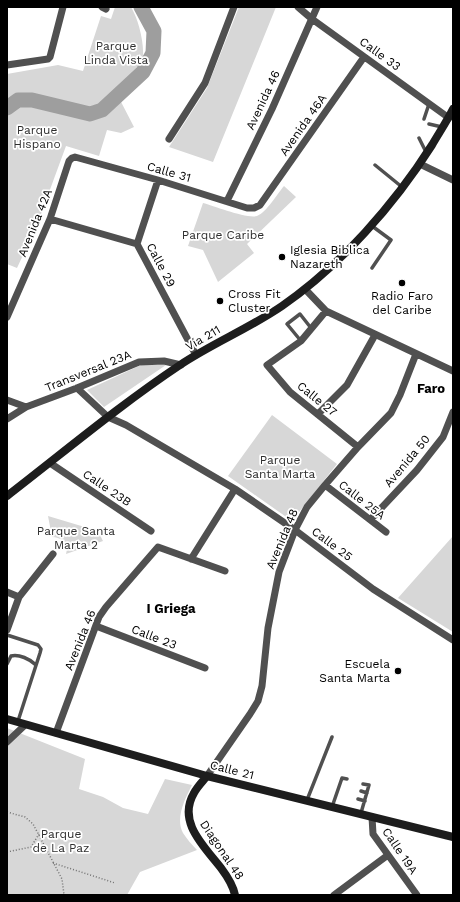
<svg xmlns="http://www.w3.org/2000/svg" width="460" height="902" font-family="'Work Sans',sans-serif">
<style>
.green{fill:#d7d7d7}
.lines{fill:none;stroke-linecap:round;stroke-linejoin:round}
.river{stroke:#9e9e9e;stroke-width:15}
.path{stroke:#727272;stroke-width:1.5;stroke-dasharray:1 2;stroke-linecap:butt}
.lane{stroke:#505050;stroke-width:3.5}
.street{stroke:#505050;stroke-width:7}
.secondary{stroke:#1d1d1d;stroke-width:8}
.poi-dot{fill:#000;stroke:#fff;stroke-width:1.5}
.labels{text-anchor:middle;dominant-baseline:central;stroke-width:3.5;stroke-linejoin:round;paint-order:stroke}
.park-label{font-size:12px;fill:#2e2e2e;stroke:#fff}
.street-label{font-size:12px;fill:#000;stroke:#fff}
.poi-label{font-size:12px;fill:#000;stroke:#fff;text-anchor:start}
.neighbourhood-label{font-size:13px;font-weight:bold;fill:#000;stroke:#fff}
</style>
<rect width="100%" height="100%" fill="#fff"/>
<path class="green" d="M115,7H131C139,20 147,51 141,66C138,74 124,84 117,90C111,95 101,105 92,106C78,109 56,99 41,96C34,95 27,94 20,93L7,101V74L58,65L83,71L101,16L111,19Z
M239,7H276L213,162L169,147L207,88Z
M119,98L134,127L121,133L107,130L99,156L66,146L37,225L17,268L7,264L8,111L20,102L33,103L89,117L102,112Z
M284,186L296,197L247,244L254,253L218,282L203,250L188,246L203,203C214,206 247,219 257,216C267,212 277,194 284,186Z
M141,365H166L104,407L87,390Z
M272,415L337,464L292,521L228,476Z
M48,516L98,531L103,541L66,554C69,544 62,537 52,537Z
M453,536V632L398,598Z
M7,728L85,759L79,789L103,797L123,808L148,814L165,779L192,785C185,799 175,818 183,833C187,839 192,845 197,850L140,872L127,895H7Z"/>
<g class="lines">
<path class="river" d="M7,108L18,100H32L90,114L102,110L143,72L153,53L154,31L141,7"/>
<path class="path" d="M7,812L25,817L33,824L62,879L64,895
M7,852L31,847L39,834
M53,863L115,883"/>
<path class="lane" d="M424,119L429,104
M429,124L442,127
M419,138L426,152
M375,165L402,187
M372,226L391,240L372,268
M301,341L287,324L300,314L311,328
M7,635L38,645L41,649L40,653L18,721
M7,664L11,656C19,654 30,659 36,665
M361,791L367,793
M358,799L365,801
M307,800L332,737
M332,807L342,778L347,779
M361,813L369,785L363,784"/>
<path class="street" d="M102,7L106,9
M298,7L312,19L449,118
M7,65L48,59L50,57L63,7
M169,139L205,83L234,7
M420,164L453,180
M227,201L272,109L317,7
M50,219L137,244L196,355
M137,244L158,180
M305,289L326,311L453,371
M326,311L301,341L267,365L290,392L358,447
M7,317L50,219L69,161L72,158L75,157L158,180L247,208H254L260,205L364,57
M77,388L108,417L126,425L235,489L295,530L373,589L453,640
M7,400L26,407
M318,414L347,385L375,335
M7,419L26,407L77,388L139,362L164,361L181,365
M50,463L151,531
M325,485L386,532
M371,519L417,470L443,437L453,412
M191,559L235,489
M7,592L19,597
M96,626L205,668
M7,630L19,597L53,554
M56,733L99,617L106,607L158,547L225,571
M7,742L25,725
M207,776L250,714L258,701L262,686L268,628L279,572L295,530L307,507L325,485L358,447L391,413L400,395L416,354
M372,817L373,834L417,895
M334,895L388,855"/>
<path class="secondary" d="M7,496C64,452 120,405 180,365C213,343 250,328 282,306C341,265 394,205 432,145C439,133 447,121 453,109
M7,719L207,776L453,837
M207,776C203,781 197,787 194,793C177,822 204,846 221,868C227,876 233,885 235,895"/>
</g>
<g class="poi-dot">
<circle cx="282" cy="257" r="4"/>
<circle cx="402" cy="283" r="4"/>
<circle cx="220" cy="301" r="4"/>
<circle cx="398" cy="671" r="4"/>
</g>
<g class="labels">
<g class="park-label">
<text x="116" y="46">Parque<tspan x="116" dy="14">Linda Vista</tspan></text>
<text x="37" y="130">Parque<tspan x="37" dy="14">Hispano</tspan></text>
<text x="223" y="235">Parque Caribe</text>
<text x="280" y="460">Parque<tspan x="280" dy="14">Santa Marta</tspan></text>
<text x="76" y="531">Parque Santa<tspan x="76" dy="14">Marta 2</tspan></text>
<text x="61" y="834">Parque<tspan x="61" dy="14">de La Paz</tspan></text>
</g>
<g class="street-label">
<text transform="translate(380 54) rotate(36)">Calle 33</text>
<text transform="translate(263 100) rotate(-65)">Avenida 46</text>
<text transform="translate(303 125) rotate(-55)">Avenida 46A</text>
<text transform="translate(169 172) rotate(16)">Calle 31</text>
<text transform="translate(35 223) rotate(-68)">Avenida 42A</text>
<text transform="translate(161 265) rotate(62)">Calle 29</text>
<text transform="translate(203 338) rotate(-30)">Vía 211</text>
<text transform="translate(88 371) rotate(-22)">Transversal 23A</text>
<text transform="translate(317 399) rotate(39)">Calle 27</text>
<text transform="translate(407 461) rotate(-50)">Avenida 50</text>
<text transform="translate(107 488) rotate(34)">Calle 23B</text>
<text transform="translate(362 500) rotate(38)">Calle 25A</text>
<text transform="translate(282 539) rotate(-67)">Avenida 48</text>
<text transform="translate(332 544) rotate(37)">Calle 25</text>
<text transform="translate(154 637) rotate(21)">Calle 23</text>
<text transform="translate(80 640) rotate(-68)">Avenida 46</text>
<text transform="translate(232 770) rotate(14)">Calle 21</text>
<text transform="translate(222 850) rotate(56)">Diagonal 48</text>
<text transform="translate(400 851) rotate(56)">Calle 19A</text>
</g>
<g class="poi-label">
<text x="290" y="250">Iglesia Biblica<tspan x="290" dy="14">Nazareth</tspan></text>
<text x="228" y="294">Cross Fit<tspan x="228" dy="14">Cluster</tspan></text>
<text x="402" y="296" text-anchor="middle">Radio Faro<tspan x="402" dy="14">del Caribe</tspan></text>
<text x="390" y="664" text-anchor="end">Escuela<tspan x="390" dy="14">Santa Marta</tspan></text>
</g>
<g class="neighbourhood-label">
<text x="431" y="388">Faro</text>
<text x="171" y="608">I Griega</text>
</g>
</g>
<rect width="460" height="902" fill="none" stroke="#000000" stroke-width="16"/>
</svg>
